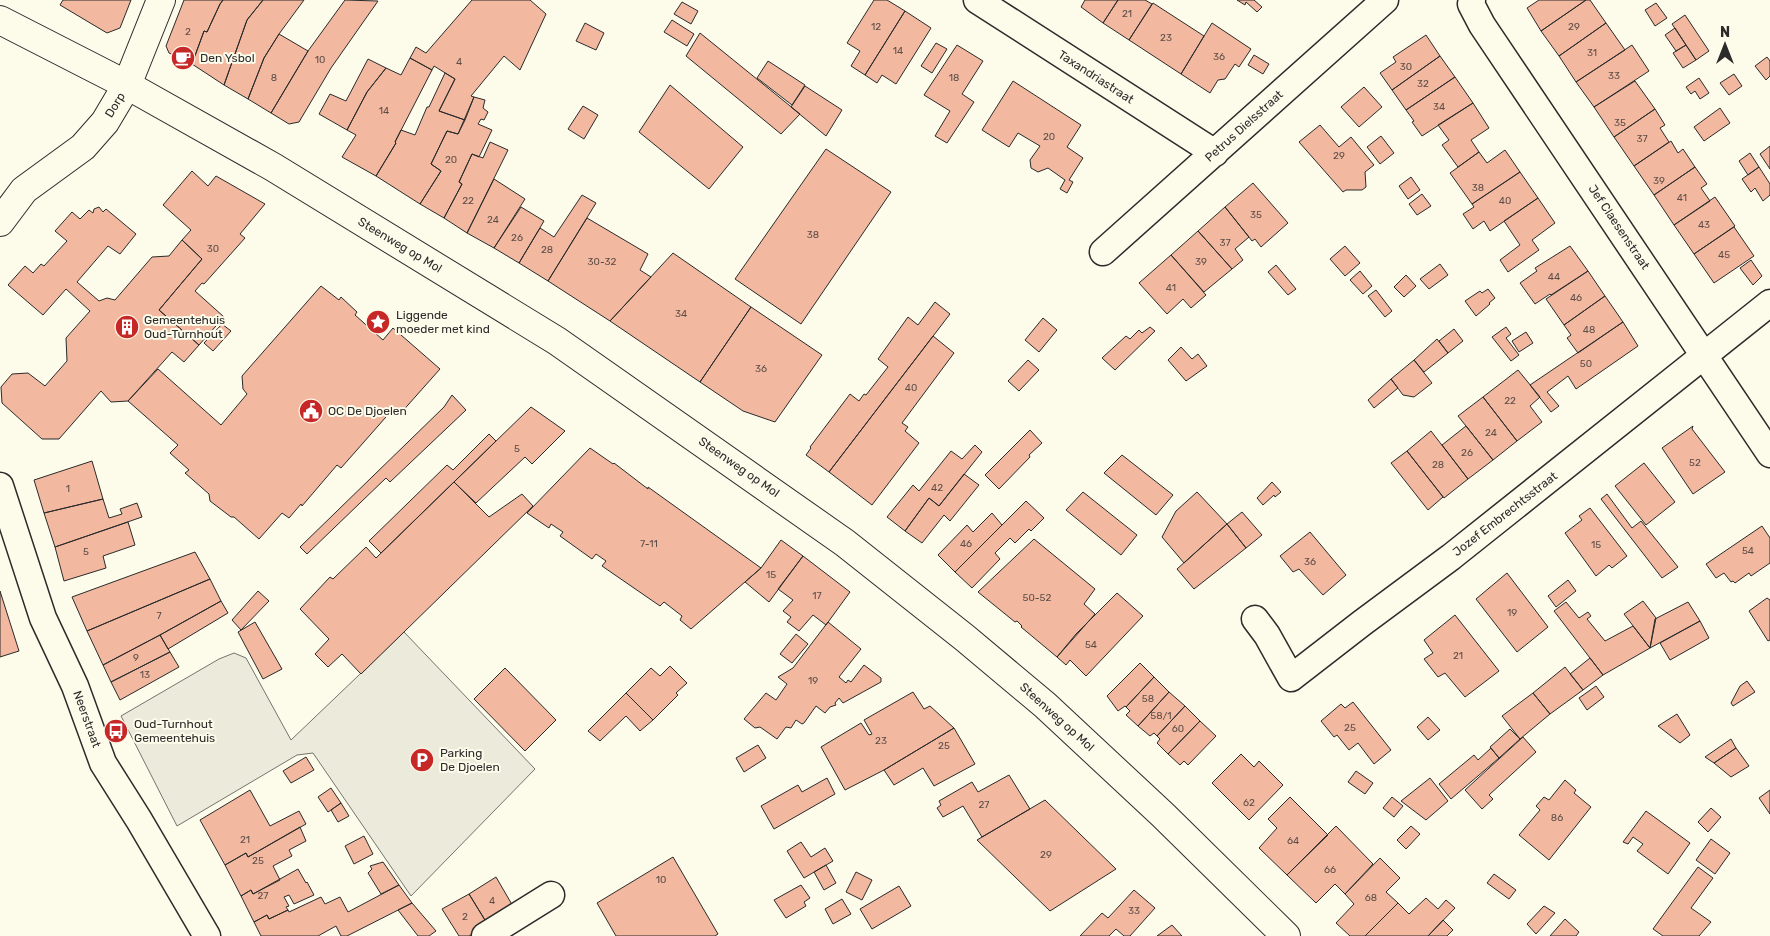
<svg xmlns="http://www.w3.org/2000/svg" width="1770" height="936" font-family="Rubik,sans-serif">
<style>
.parking{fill:#eceadb;stroke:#74746e}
.building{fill:#f2b8a0;stroke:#2b2b2b}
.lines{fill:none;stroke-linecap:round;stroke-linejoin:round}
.street-casing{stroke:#2b2b2b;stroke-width:29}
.secondary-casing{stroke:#2b2b2b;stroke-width:30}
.primary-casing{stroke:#2b2b2b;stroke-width:30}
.street{stroke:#fdfbea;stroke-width:26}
.secondary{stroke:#fdfbea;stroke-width:28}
.primary{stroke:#fdfbea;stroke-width:28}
.labels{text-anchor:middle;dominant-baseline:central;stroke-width:4;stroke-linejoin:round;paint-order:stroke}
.number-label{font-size:10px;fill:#5d4e48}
.poi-label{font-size:12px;fill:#2b2b2b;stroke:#fdfbea;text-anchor:start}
.street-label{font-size:12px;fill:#2b2b2b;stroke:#fdfbea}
</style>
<rect width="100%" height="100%" fill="#fdfbea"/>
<path class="parking" d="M404,632L535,769L411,896L313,753L297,755L177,826L121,716L219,659L234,653L246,658L291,740Z"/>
<path class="building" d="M63,0H131L120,28L107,33L60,5Z
M184,0H223L220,4L207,32L204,31L192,64L169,53L166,46Z
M223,0H263L247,20L224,85L192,64L204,31L207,32L220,4Z
M263,0H304L279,34L264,58L248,99L224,85L247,20Z
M345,0L378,1L331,68L299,122L289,124L271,113L308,51Z
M472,0H530L546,14L520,70L504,56L471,96L474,97L465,120L439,111L455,79L434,66L432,70L410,58L416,47L426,53Z
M874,0H887L905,11L865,75L851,66L860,51L847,43Z
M1085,0H1118L1103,23L1081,7Z
M1118,0H1145L1152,4L1129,40L1103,23Z
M1237,0H1254L1262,7L1257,12L1246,2L1245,5Z
M1539,0H1586L1541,31L1527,8Z
M1586,0H1590L1606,23L1559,56L1541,31Z
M682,2L698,11L691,24L674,14Z
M1153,3L1204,36L1181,74L1129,40Z
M1656,3L1667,18L1655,26L1645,10Z
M905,11L931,28L896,84L882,75L877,83L865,75Z
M1685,15L1709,51L1696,60L1672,24Z
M672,20L694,34L687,46L664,32Z
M585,23L604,33L596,50L576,41Z
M1212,23L1251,49L1239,67L1235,64L1225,79L1218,80L1210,93L1181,74Z
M1606,23L1625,50L1576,82L1559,56Z
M1675,28L1686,45L1676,51L1665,35Z
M700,33L800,114L781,134L686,56Z
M279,34L308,51L271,113L248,99L264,58Z
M1426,35L1440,56L1392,90L1380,73L1396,62L1393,57Z
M936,43L947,49L932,73L921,66Z
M957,45L983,61L962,94L974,102L947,143L935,136L950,111L924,95Z
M1632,45L1649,71L1594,107L1576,82Z
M1686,45L1696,60L1683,68L1673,53Z
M1254,55L1269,64L1263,74L1248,65Z
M1440,56L1455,77L1406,110L1392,90Z
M1767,57L1770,61V76L1766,80L1755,66Z
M410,58L432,70L395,142L396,143L376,176L342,157L356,135L347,130L367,92L386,68L401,75Z
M368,59L386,68L367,92L347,130L319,114L330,94L346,101Z
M768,61L805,85L792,105L757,78Z
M445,73L455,79L439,111L465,120L458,134L447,131L431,164L441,171L420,204L376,176L396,143L395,142L401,130L415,135L427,107H429Z
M1734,74L1742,86L1729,95L1720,83Z
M1455,77L1473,103L1422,136L1412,122L1414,121L1406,110Z
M1699,78L1709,93L1700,99L1695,91L1691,94L1686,87Z
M1013,81L1081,125L1067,147L1083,158L1069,180L1073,182L1067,193L1060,189L1065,180L1048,168L1038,172L1031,168L1030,160L1040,146L1018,133L1009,147L982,130Z
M1635,81L1655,109L1614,137L1594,107Z
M670,85L743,147L709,189L639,132Z
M805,86L842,110L826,136L791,107Z
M1364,87L1382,107L1359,127L1341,107Z
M474,97L485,100L483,108L488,112L484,120L481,119L478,124L492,130L479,157L472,154L459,182L462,184L444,218L420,204L441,171L431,164L447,131L458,134Z
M1473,103L1489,128L1471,140L1479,152L1458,167L1442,145L1449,140L1438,125Z
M583,106L598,115L584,139L568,129Z
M1720,108L1730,123L1704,141L1694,127Z
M1655,109L1665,125L1660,128L1669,142L1634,166L1614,137Z
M1320,125L1339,147L1351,137L1374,165L1365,172L1366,187L1362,190H1346L1343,192L1299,142Z
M1381,136L1394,153L1380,164L1367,147Z
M1671,141L1678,153L1683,149L1695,167L1654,195L1634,166Z
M490,142L508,150L467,233L444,218L462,184L459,182L472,154L483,158Z
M1770,146V169L1760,154Z
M826,149L891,192L801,324L735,279Z
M1505,150L1520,172L1472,204L1450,173L1479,152L1487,163Z
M1750,153L1759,167L1748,175L1739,161Z
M1695,167L1707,184L1701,188L1710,201L1674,225L1654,195Z
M1759,167L1770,184V195L1763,201L1755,188L1751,192L1742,179Z
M192,171L208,186L216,176L265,204L240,234L245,238L204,284L202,283L195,291L224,317L199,345L159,310L202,259L182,240L191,230L163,205Z
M1520,172L1538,198L1490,231L1484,221L1473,229L1463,214L1474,207L1472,204Z
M1411,177L1420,190L1408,199L1399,186Z
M494,179L525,199L494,248L467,233Z
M1253,183L1288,223L1261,247L1255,239L1252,241L1225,207Z
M1422,194L1431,206L1417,215L1409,204Z
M582,195L596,203L548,281L519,263L540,228L554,237Z
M1715,197L1735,226L1694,254L1674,225Z
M1538,198L1555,223L1532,240L1539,250L1508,272L1500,260L1520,245L1504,221Z
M99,207L103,212L106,209L136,234L120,254L108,246L77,282L99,301L107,298L115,300L152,257L169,256L182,240L202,259L159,310L199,345L184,362L172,352L128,401L111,402L101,391L59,439H42L2,403L1,387L12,374L28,373L45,386L67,361L66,338L90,311L66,289L43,315L8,285L25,266L33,273L41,264L44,266L67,241L55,231L72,212L80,219L89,210L93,213L94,209Z
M521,207L544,221L519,263L494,248Z
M1225,207L1249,237L1235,249L1243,260L1232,269L1198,231Z
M587,218L648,254L640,270L651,277L610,321L548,281Z
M1734,227L1754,256L1714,283L1694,254Z
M1198,231L1232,269L1204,292L1171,255Z
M1345,246L1360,263L1345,276L1330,259Z
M1570,246L1588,271L1551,295L1550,294L1535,304L1520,283L1537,271L1535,268Z
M673,253L751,307L700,382L610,321Z
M1171,255L1206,295L1191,308L1183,299L1167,314L1139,283Z
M1751,260L1762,276L1753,285L1740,268Z
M1440,264L1448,275L1429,289L1420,279Z
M1276,265L1296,289L1288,295L1268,272Z
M1360,271L1372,286L1363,294L1350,280Z
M1588,271L1605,296L1564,325L1546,299Z
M1406,275L1416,286L1404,297L1394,287Z
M321,286L339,300L341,297L357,312L355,315L383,340L393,328L440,369L400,414L393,409L341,468L337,465L302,506L301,504L289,518L282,513L259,539L234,517H231L210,501L209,494L185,473L189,470L170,453L178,445L128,401L158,369L221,425L247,394L243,389L242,376Z
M1488,289L1495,298L1489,303L1490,304L1476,316L1465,301L1480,291L1482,293Z
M1376,290L1392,311L1385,317L1368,296Z
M1605,296L1623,322L1578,353L1567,338L1571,335L1564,325Z
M935,302L950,314L829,472L806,455L811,448L810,447L850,394L859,401L864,394L866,395L888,367L878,359L908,317L918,325Z
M751,307L822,355L775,422L743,411L700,382Z
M1043,318L1057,330L1039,352L1025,340Z
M1623,322L1638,346L1576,389L1568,376L1547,392L1559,406L1551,412L1530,385Z
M222,324L231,331L213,351L204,343Z
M1150,327L1155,331L1115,370L1102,358L1126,336L1130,339L1139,330L1142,333Z
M1506,327L1511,334L1506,338L1519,355L1511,361L1492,337Z
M1454,329L1463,341L1448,353L1439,341Z
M1526,332L1533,343L1519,352L1512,341Z
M933,336L954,353L902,423L908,427L905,431L919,443L872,505L829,472Z
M1437,339L1448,353L1424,372L1414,360Z
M1181,347L1192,359L1198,354L1207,366L1186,381L1168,360Z
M1028,360L1039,370L1019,391L1008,381Z
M1414,360L1432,383L1414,397L1403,395L1391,379Z
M1518,370L1540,397L1530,406L1542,422L1517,441L1483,397Z
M1391,379L1398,388L1374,408L1368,400Z
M452,395L466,410L390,482L386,478L307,554L300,547L444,407Z
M1483,397L1517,441L1493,460L1458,416Z
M531,407L565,431L532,464L525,457L476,503L454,482Z
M1466,426L1493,460L1468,479L1442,445Z
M1693,426L1692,429L1725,472L1693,494L1662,448Z
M1030,430L1042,443L1029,455L1030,457L999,489L985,475Z
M1431,431L1468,479L1444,498L1407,451Z
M489,434L496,441L381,553L369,541L447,465L453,470Z
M975,445L982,452L939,506L929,498L905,531L887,517L913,485L919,491L951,451L962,459Z
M590,448L613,464L614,463L648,489V487L761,568L691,629L680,620L682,616L664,602L660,606L602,566L606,561L596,554L592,559L560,536L563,532L551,524L549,528L527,513Z
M1407,451L1443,497L1428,510L1391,463Z
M1122,455L1173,495L1156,515L1104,473Z
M92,461L103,499L44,513L34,480Z
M1644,463L1675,502L1646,525L1615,486Z
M964,474L979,485L950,521L944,515L922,543L905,531L929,498L939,506Z
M454,482L489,517L522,494L533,506L361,674L342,654L328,667L315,654L329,639L300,609L330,577L333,579L366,547L376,558Z
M1272,482L1281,492L1275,497L1274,495L1263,505L1257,498Z
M1083,492L1137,535L1121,555L1066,510Z
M1197,492L1227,524L1184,563L1162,537L1176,511Z
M1607,494L1632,528L1641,521L1678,567L1662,578L1601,499Z
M103,499L109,518L122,514L120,509L137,503L142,517L55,547L44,513Z
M1026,501L1044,518L1031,531L1029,529L1015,543L1010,538L995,553L1000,559L972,588L955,572Z
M1590,508L1627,556L1612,568L1609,565L1596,576L1565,533L1582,520L1579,516Z
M1242,512L1262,535L1246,548L1227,524Z
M992,513L1002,525L955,572L938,555L967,525L973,532Z
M128,522L135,545L103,556L106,568L64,581L55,547Z
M1227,524L1246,548L1194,589L1177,569Z
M1762,526L1770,538V563L1751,576L1749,573L1735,583L1733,581L1731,582L1724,573L1716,578L1706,564Z
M1310,532L1346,575L1323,595L1299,569L1293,572L1280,556Z
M1034,539L1095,589L1084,604L1095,614L1057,657L1021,627L1022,626L1017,621L1015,622L978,592Z
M781,540L803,556L769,602L745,582L761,568Z
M195,552L210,579L87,631L72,597Z
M803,556L850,592L826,625L813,615L799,631L787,622L791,617L783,611L793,600L778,589Z
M1507,573L1548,627L1517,652L1476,599Z
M210,579L221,601L160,635L103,665L87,631Z
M1568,580L1576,591L1556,607L1548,596Z
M0,591L19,651L0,657Z
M258,591L269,601L241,630L232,620Z
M1117,593L1143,616L1086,676L1070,660L1066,665L1057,657L1076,634Z
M1767,598L1770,600V640L1768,641L1749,611Z
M221,601L228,613L168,649L160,635Z
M1643,601L1656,618L1650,648L1624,614Z
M1566,602L1579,618L1588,612L1591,616L1587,619L1605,641L1633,626L1650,648L1603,675L1554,611Z
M1688,602L1700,621L1650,648L1655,619Z
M1455,615L1499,671L1465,697L1445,673L1438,677L1424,659L1433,653L1424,640Z
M1700,621L1709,638L1670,660L1660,643Z
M255,622L282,669L263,679L238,632Z
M828,622L861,649L839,677L846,683L848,680L851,682L864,665L881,678V682L843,703L839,698L835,703L836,705L830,707L825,713L816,706L804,723L802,724L796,720L791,728L786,727L777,739L760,727L755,728L744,719L766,693L776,700L787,684L778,677L793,668Z
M796,634L808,644L792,663L780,654Z
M160,635L170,652L111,682L103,665Z
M170,652L179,667L120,700L111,682Z
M1590,658L1603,675L1583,690L1570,674Z
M1140,663L1154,677L1126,707L1125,706L1118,711L1107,696Z
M670,666L687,683L676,693L678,695L653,720L626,693L651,668L660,676Z
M1565,667L1583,690L1550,714L1533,693Z
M505,668L556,720L525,751L474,699Z
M1154,677L1169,692L1138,726L1126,715L1130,711L1126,707Z
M1747,681L1755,692L1733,706L1731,703L1740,686Z
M1596,686L1604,697L1587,710L1579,698Z
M913,692L924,709L930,706L954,728L884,770L845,790L821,747L861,723L869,735L872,734L864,720Z
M1169,692L1185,706L1157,736L1154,733L1150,736L1138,726Z
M626,693L653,720L640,731L626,716L600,741L588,731Z
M1533,693L1550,714L1520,739L1502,716Z
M1353,702L1391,750L1374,764L1358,743L1349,750L1337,735L1334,737L1321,721L1341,704L1345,708Z
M1185,706L1200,721L1168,754L1157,743L1160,739L1157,736Z
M1677,714L1690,735L1680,743L1658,726Z
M1428,717L1440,730L1428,740L1417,727Z
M1200,721L1216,736L1188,765L1184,761L1180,765L1168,754Z
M954,728L975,764L934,786L923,768L894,785L884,770Z
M1510,729L1520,739L1499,758L1490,747Z
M1523,737L1536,752L1489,795L1493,799L1482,809L1465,790Z
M1731,739L1736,748L1714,763L1705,757Z
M758,745L766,758L744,772L736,758Z
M1491,748L1499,758L1451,799L1439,784L1474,755L1478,760Z
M1736,748L1749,766L1731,777L1714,763Z
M1241,754L1254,767L1259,761L1283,785L1249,820L1212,783Z
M306,757L314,770L291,783L283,771Z
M1356,771L1373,783L1365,794L1348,782Z
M1009,775L1030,809L982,837L963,806L943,817L937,808L941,805L939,801L972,782L978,792Z
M827,778L835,794L774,829L761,806L798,785L802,792Z
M1430,778L1448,801L1426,820L1401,801Z
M1565,780L1576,790L1574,793L1591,807L1549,860L1519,835L1540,810L1536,806L1544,797L1549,800Z
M331,788L341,803L328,812L318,797Z
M250,790L270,826L299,811L306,824L248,857L246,853L225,865L200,820Z
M1770,790V814L1759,798Z
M1290,797L1328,835L1287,875L1259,848L1277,828L1268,819Z
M1392,797L1403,806L1394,817L1383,808Z
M1045,800L1116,869L1050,911L977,840Z
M341,803L349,816L338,822L331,810Z
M1711,808L1721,817L1708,832L1698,822Z
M1646,811L1690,843L1668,874L1637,851L1643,844L1633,837L1628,844L1623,842Z
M1336,826L1373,864L1345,894L1335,884L1316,903L1287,875Z
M1411,826L1420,834L1406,849L1397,840Z
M300,827L306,841L289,850L292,856L273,866L280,880L253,894L251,890L241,896L225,865L246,853L248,857Z
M364,836L373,854L354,864L345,846Z
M1711,839L1730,853L1715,874L1696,860Z
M801,842L811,857L825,848L833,861L804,878L787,851Z
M673,857L718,934L715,936H616L597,903Z
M1380,858L1400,878L1386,892L1398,903L1365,936H1350L1336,923L1354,904L1345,894Z
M383,862L399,885L381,894L368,873L372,869L370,866Z
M826,865L836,883L824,890L814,872Z
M1698,867L1713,878L1691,908L1711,922L1699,936H1663L1653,929Z
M298,869L306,883L307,882L314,895L294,904L289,895L284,897L289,906L286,907L288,910L269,919L267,915L254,922L241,896L251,890L253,894Z
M856,872L872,880L862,900L846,892Z
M1494,874L1516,890L1509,899L1487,883Z
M496,877L514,908L488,925L469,894Z
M399,885L412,903L347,936H341L336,926L318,936H261L254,922L267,915L269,919L288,910L289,912L321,897L325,904L340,897L348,912Z
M801,885L810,898L804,902L806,906L786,918L774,900Z
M899,886L911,906L872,929L860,909Z
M1134,890L1155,908L1130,936H1124L1116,929L1109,936H1080L1102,913L1108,918Z
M469,894L488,925L469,936H459L442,909Z
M1426,898L1438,909L1446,900L1455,908L1428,936H1365L1398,903L1409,914Z
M842,899L851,914L833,924L825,909Z
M412,903L436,931L429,936H418L398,910Z
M1544,906L1555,913L1536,934L1527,924Z
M1565,919L1579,932L1576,936H1550Z
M1443,920L1453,930L1447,936H1428Z
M1172,925L1182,936H1157Z"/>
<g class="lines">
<g class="street-casing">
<path id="street" d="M977,0L1215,153
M1472,0L1471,4L1482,25L1770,454
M1103,252L1385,0
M0,486L43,618L75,686L103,763L139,820L207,936
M1255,619L1267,635L1291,678L1362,623L1451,557L1770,303
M485,936L551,895"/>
</g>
<g class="secondary-casing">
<path id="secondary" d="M0,222L24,190L83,147L105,122L127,85L161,0"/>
</g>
<g class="primary-casing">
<path id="primary" d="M0,20L127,85L273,167L557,341L845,543L965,638L1045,705L1163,815L1286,936"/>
</g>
<use href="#street" class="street"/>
<use href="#secondary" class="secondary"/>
<use href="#primary" class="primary"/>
</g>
<defs>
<g id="cafe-disc" transform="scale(1.25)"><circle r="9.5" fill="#c62828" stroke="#fdfbea"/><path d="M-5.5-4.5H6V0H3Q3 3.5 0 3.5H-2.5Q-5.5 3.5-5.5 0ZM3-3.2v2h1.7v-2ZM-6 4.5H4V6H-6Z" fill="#fff"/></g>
<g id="sight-disc" transform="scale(1.25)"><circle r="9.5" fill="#c62828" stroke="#fdfbea"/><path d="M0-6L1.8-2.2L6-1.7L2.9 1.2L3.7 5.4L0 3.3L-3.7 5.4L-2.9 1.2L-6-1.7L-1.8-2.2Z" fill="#fff"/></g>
<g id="building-disc" transform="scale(1.25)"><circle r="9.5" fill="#c62828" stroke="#fdfbea"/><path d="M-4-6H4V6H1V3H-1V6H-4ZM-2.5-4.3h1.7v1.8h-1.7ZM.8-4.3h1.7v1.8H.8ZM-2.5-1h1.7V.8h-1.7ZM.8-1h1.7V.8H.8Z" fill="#fff"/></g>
<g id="civic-disc" transform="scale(1.25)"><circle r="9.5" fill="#c62828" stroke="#fdfbea"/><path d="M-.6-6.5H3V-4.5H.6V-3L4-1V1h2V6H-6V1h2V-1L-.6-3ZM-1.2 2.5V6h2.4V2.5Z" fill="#fff"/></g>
<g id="bus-disc" transform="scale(1.25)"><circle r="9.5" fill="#c62828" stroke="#fdfbea"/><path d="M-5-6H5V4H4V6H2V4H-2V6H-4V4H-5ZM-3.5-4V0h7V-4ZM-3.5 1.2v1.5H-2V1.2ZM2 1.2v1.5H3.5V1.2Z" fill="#fff"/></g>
<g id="parking-disc" transform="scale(1.25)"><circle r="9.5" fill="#c62828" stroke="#fdfbea"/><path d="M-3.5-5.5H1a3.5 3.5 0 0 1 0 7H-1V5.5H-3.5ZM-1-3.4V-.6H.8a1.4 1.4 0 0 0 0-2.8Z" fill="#fff"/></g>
</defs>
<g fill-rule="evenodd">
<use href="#cafe-disc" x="183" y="58"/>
<use href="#sight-disc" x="378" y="322"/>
<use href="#building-disc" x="127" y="327"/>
<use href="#civic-disc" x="311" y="411"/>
<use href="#bus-disc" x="116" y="731"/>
<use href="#parking-disc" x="422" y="760"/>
</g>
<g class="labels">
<g class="number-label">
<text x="1127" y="14">21</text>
<text x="876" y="27">12</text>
<text x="1574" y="27">29</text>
<text x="188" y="32">2</text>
<text x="1166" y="38">23</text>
<text x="898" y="51">14</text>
<text x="1592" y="53">31</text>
<text x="1219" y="57">36</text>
<text x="320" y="60">10</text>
<text x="459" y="62">4</text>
<text x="1406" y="67">30</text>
<text x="1614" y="76">33</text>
<text x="274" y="78">8</text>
<text x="954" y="78">18</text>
<text x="1423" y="84">32</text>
<text x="1439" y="107">34</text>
<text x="384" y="111">14</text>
<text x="1620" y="123">35</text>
<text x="1049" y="137">20</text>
<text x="1642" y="139">37</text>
<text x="1339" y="156">29</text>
<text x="451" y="160">20</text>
<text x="1659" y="181">39</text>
<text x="1478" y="188">38</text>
<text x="1682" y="198">41</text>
<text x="468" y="201">22</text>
<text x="1505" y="201">40</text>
<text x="1256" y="215">35</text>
<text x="493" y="220">24</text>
<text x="1704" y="225">43</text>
<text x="813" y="235">38</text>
<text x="517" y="238">26</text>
<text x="1225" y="243">37</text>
<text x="213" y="249">30</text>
<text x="547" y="250">28</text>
<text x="1724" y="255">45</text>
<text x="602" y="262">30-32</text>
<text x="1201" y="262">39</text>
<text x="1554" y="277">44</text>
<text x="1171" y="288">41</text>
<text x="1576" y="298">46</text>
<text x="681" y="314">34</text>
<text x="1589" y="330">48</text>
<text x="1586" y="364">50</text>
<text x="761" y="369">36</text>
<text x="911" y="388">40</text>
<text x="1510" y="401">22</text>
<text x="1491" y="433">24</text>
<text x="517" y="449">5</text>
<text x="1467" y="453">26</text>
<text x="1695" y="463">52</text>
<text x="1438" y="465">28</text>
<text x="937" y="488">42</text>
<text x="68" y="489">1</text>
<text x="649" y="544">7-11</text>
<text x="966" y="544">46</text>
<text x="1596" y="545">15</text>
<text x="1748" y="551">54</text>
<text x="86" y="552">5</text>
<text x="1310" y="562">36</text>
<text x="771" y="575">15</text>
<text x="817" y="596">17</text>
<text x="1037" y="598">50-52</text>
<text x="1512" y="613">19</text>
<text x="159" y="616">7</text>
<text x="1091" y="645">54</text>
<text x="1458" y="656">21</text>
<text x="136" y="658">9</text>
<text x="145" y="675">13</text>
<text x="813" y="681">19</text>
<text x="1148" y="699">58</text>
<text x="1161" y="716">58/1</text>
<text x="1350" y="728">25</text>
<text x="1178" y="729">60</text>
<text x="881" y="741">23</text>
<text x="944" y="746">25</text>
<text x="1249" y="803">62</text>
<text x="984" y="805">27</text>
<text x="1557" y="818">86</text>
<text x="245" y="840">21</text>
<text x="1293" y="841">64</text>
<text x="1046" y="855">29</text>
<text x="258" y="861">25</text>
<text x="1330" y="870">66</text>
<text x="661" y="880">10</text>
<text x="263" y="896">27</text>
<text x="1371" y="898">68</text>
<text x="492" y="901">4</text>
<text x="1134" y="911">33</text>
<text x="465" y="917">2</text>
</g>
<g class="poi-label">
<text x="200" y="58">Den Ysbol</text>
<text x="396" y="315">Liggende<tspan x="396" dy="14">moeder met kind</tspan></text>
<text x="144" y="320">Gemeentehuis<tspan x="144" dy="14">Oud-Turnhout</tspan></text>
<text x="328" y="411">OC De Djoelen</text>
<text x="134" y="724">Oud-Turnhout<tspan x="134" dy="14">Gemeentehuis</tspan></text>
<text x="440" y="753">Parking<tspan x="440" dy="14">De Djoelen</tspan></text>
</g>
<g class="street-label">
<text transform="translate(1096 77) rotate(33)">Taxandriastraat</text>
<text transform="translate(115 105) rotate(-59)">Dorp</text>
<text transform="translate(1244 126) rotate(-42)">Petrus Dielsstraat</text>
<text transform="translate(1619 227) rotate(56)">Jef Claesenstraat</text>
<text transform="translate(400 245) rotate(31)">Steenweg op Mol</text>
<text transform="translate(739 467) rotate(35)">Steenweg op Mol</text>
<text transform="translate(1505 514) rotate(-38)">Jozef Embrechtsstraat</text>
<text transform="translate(1057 717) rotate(42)">Steenweg op Mol</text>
<text transform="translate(87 719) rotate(70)">Neerstraat</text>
</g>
</g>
<g transform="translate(1725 45)" stroke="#fdfbea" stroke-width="4" paint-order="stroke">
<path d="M0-4L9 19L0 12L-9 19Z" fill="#2b2b2b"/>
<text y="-8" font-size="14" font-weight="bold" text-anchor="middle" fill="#2b2b2b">N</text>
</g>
</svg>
